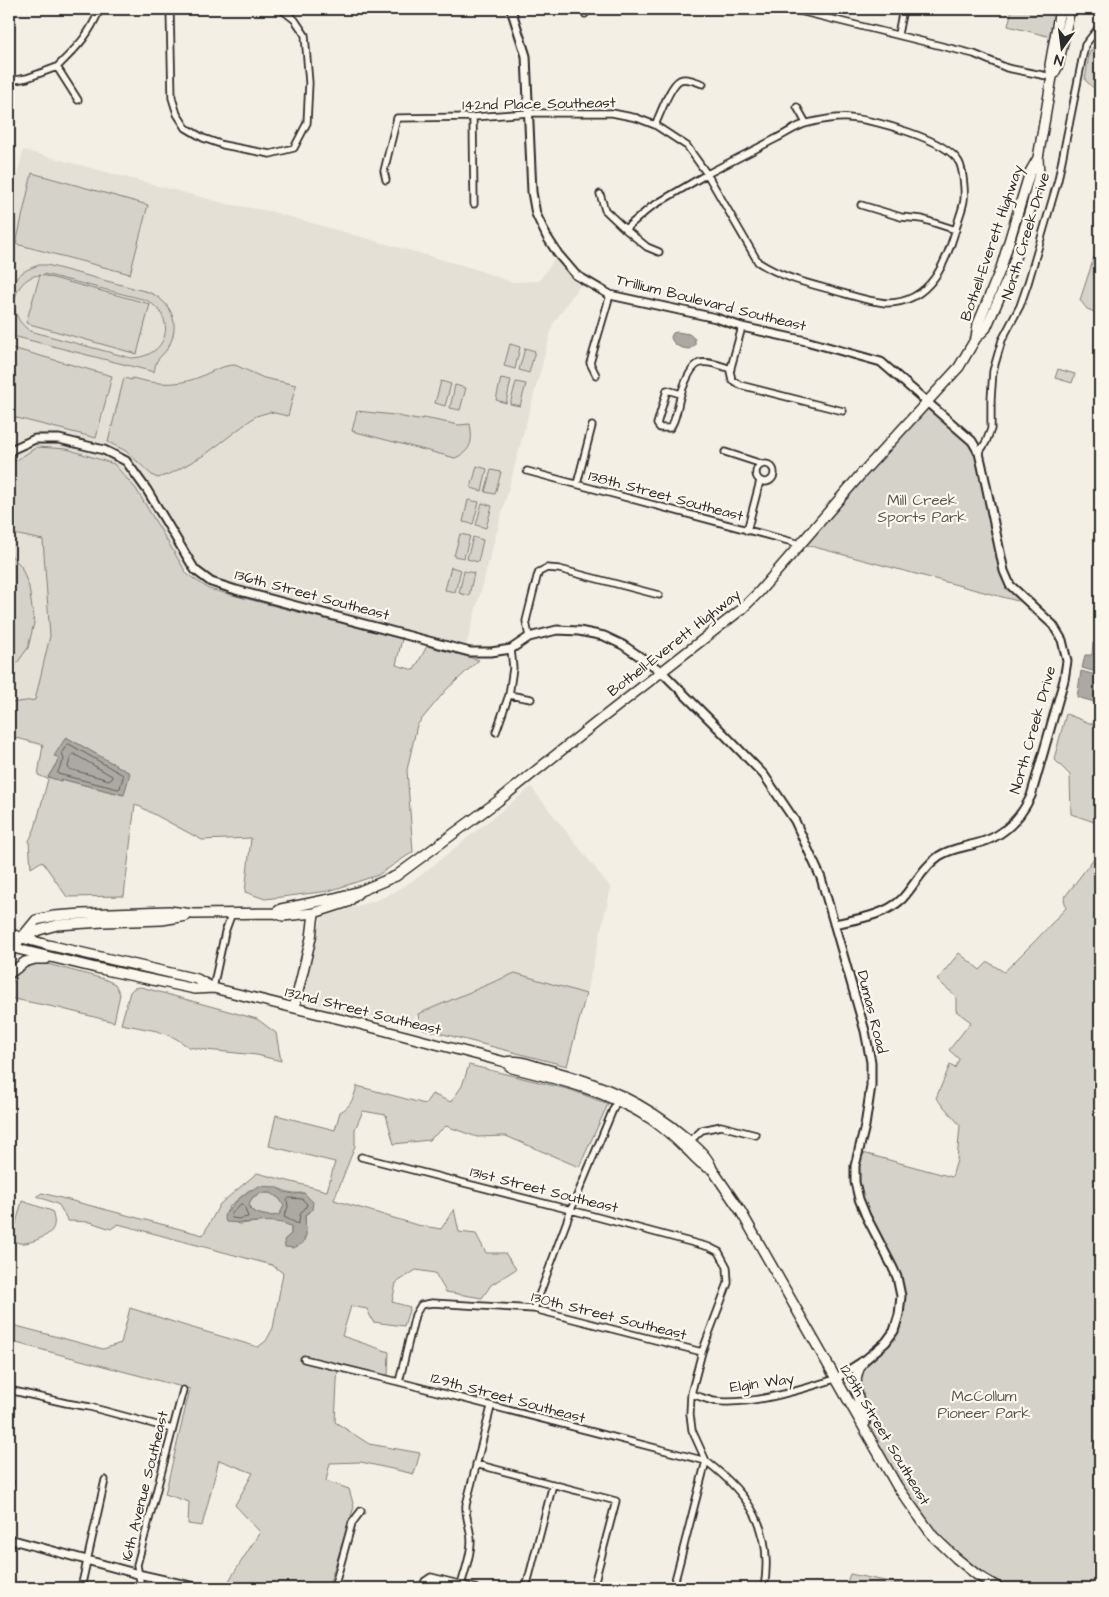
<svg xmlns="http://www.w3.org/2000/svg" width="1109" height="1597" font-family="'Architects Daughter',sans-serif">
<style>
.built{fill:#e4e0d6}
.green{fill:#d5d2c9;stroke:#807e7a;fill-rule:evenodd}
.water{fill:#aca9a2;stroke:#787772;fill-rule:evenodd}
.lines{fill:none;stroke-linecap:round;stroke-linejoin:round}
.shore{stroke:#5f5d5b;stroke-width:1}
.minor-casing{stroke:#2b2b2b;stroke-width:9}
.tertiary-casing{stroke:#2b2b2b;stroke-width:11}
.primary-casing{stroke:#2b2b2b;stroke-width:12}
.minor{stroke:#fbf7ec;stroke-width:5.5}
.tertiary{stroke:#fbf7ec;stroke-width:7}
.primary{stroke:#fbf7ec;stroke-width:9}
.labels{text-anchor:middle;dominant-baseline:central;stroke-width:4.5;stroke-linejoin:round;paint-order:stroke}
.street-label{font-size:15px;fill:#2b2b2b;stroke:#fbf7ec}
.park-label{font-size:15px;fill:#565552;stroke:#fbf7ec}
</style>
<rect width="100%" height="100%" fill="#f3efe4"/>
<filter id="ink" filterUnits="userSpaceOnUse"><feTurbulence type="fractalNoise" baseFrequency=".02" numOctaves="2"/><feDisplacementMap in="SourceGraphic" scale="10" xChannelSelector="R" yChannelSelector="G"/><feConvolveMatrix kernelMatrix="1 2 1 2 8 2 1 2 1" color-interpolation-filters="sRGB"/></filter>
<g filter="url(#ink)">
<path class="built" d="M23,150L227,204L269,211L472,268L511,282L539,281L558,254L585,280L572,296L553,324L465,650L211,582L195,570L79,539L34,736L9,730V211Z
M531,787L611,888L586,994L515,974L415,1016L412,1027L350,1011L300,1001L322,917L380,899L403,887L421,875Z"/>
<path class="green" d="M1012,9H1060L1055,38L1008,26Z
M1100,36V93H1099L1085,80L1089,54Z
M32,173L148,205L130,274L16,244Z
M1100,239V314L1087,309L1080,300Z
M39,265H47L148,292C171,301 181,323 169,346C166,352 160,356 157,361C155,364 155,369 154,372L9,335C9,302 0,277 39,265ZM44,274L146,300C178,317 169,357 131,358L30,331C25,327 20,323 17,316C9,299 21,276 40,275L26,323L137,354L150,304L42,275Z
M510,344L520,347L515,369L504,366Z
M12,348L112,376L96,438L9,416V360Z
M525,348L535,351L529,373L519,370Z
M235,365L264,378L296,385L288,416L270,412L256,416L206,454L172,473L158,478L153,476L126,451L108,442L124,378L132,380V378C151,383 171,386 191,380C206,376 219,365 235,365Z
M1058,369L1075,374L1072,383L1055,378Z
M501,378L511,380L506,403L496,400Z
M441,381L451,384L445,406L435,403Z
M516,382L526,384L520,406L510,404Z
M455,385L466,388L460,410L450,408Z
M927,404L971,442L978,455L1005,579L1025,603L803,544Z
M357,411L394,415L417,420L424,418L459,425L470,424C473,440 472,451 455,458L352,431Z
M37,447L67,449L114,464L136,489L187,574L209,589L402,639L396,665L414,670L427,646L479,660L446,690L417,725L407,770L413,852L378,875L329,891L265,899L245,892L251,838L202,840L135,804L124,896L67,897L42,861L31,868L29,841L35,828L48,779L38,775L43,745L9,736V703L35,700L50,636L43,540L9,533V465ZM66,737L129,773L123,795L61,779V781L48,777L60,757Z
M477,466L487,469L482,491L471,488Z
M491,470L501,472L495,494L485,492Z
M468,500L479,502L473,524L463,522Z
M482,503L492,506L486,528L476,525Z
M460,534L470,536L464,558L454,556Z
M473,537L483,540L478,562L467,559Z
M9,553L21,566L29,587L34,623L28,648L9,674Z
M451,567L461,570L455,592L445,590Z
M464,571L474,573L469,596L459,593Z
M1066,714L1100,727V824L1071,814L1070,775L1054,759Z
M1100,844V1588H1000L933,1536L857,1415L860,1370L886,1342L899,1315L897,1277L859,1199L857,1154L863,1156V1153L952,1177L957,1160L960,1125L936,1098L950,1065L955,1068L959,1059L949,1050L971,1022L956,1011V996L937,980L959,953L980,970L988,962L1004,972L1037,939L1066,908L1064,898L1098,853Z
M44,963L104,979L115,984L120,994L114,1022L59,1008L9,998C9,984 17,969 31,965C35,963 40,964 44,963Z
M515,973L586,994L567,1066L420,1028L418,1014Z
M141,987L257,1019L276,1033L281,1061L257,1055L206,1050L189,1047L175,1038L157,1031L121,1024L130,992L134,988Z
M469,1065L571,1090L608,1104L579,1167L506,1136L477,1137L446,1126L429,1140L394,1144L386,1115L363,1111L355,1129V1146L334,1200L417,1225L441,1229L454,1209L459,1232L476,1234L486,1253H505L516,1269L491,1285L482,1298L446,1292L435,1273L416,1270L396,1283L392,1302L410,1307L404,1326L373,1322L367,1309L351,1306L342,1336L389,1352L388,1376L338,1363L335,1422L369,1444L420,1453L414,1474L361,1462L330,1463L326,1481L349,1489L354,1507L328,1588L225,1587L260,1532L235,1505L253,1473L219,1460L202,1526L188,1524L189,1502L165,1494L190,1389L9,1341V1324L103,1349L121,1343L130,1308L186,1326L258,1347L266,1341L273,1328L283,1273L272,1265L118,1224L111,1229L90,1222L68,1221L59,1205L37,1196L42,1193L203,1235L220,1204L257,1173L327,1191L335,1162L269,1146L276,1115L335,1130L340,1112C351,1107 354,1097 357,1086L425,1104L432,1094L451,1102L462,1086ZM276,1187C286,1192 293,1194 304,1193L312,1210L305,1215L306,1235L284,1240L291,1234V1226L282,1222L270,1221L238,1224L224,1216L230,1206L249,1190Z
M261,1193H271L280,1199L284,1206L279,1215C267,1217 260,1215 251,1210L249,1203L253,1197Z
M22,1201L52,1211C54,1218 56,1224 52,1230C48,1237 26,1245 19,1243C15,1242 12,1238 9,1235L14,1231Z
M850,1574L920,1588H845Z"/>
<path class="water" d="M677,332L689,334L695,339V345L689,349C681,348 673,346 671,337L673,333Z
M1093,643L1100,645V655L1096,672L1082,668L1085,655H1092Z
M1081,671L1096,675L1098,703L1077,697Z
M66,737L130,773L124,795L61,779V781L48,777L60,758L54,756Z
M259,1186L276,1187L284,1192L294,1194L304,1193L313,1202L312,1210L305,1215L306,1235L303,1243L294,1248L285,1247L284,1240L291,1234V1226C271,1217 248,1225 226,1222L224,1216C233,1203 244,1193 259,1186ZM261,1193H271L280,1199L284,1206L279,1215C267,1217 260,1215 251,1210L249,1203L253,1197Z"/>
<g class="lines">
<path class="shore" d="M69,744L123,775V777L120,788L118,789L58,774V771L64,760L62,752L67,745Z
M74,754L112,776V779L109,780L69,769L68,767L71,756Z
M290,1198L302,1199L307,1204C306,1209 302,1210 300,1215C299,1219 300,1221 298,1224L284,1217L288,1207L287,1200Z
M241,1204L244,1205L248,1217L238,1219L232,1218L231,1215Z"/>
<g class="minor-casing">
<path id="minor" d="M163,9H188
M791,9L974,54L1007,68L1052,77
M170,10L172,98L177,114L186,128L203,138L223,145L270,154L294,148L307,123L309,83L305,35L295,20L281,9
M585,14L589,9
M898,34L903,9
M57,67C78,46 88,37 100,9
M9,81L27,78L57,67L78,100
M797,107L806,123
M473,117L474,204
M655,125C660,115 670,85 680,80C687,77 696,82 703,84
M386,180L384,171L397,118L473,117L529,113H612L637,118L655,125L687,146L707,174C730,162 754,150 777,138C787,133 798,125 808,123C821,120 836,117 849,118C875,120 946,139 959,162C963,169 965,191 964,200C963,208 959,217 957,225C947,261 931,303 887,303C869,302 850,295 832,290C806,283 781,277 758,262L707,174L651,207L625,229
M600,194L605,210L625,229L647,247L659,252
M861,205L901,217L922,219L956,230
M742,327L730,371L732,380L740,385L843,411
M596,375L590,363L610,295
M681,394L667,390L657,424L660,428H670C675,422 676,414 678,406C680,395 689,366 700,363C709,361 722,366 731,369
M725,452L762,464
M979,453L986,442L991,429V399L993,371L1002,340L1020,306L1028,283L1058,180L1085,45L1100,26
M756 473a9 9 0 1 1 18 0a9 9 0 1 1-18 0Z
M527,471L800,544
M577,484L592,426
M747,531L760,481
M529,637L526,621L537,577L539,572L547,568L559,569L659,595
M509,695L531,699
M496,732L509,695L513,668L511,649
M213,988L225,932L232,913
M690,1141L702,1130L721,1126L756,1135
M361,1157L571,1210L709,1247L719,1252L727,1267L728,1283L702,1352L691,1394L690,1414L692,1430L706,1461L673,1588
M534,1309L571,1210L617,1100
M304,1359L399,1382L706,1461C750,1495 774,1530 764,1588
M399,1382L415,1315L421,1305L432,1303L534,1309L702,1352
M9,1390L66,1403L90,1407L172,1429
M691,1394C698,1396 706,1399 713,1401C749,1406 801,1390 835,1379
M476,1464L616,1501L593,1588
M9,1489L10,1482
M461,1585C465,1571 471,1555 471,1541C471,1529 465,1518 466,1505L491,1407
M81,1588L105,1480
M139,1588L140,1581L137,1565L183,1390
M334,1588L352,1523L361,1511
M422,1588L425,1581L431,1577L475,1588
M526,1588L553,1484"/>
</g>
<g class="tertiary-casing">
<path id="tertiary" d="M511,9L526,56L532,192L536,214L547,237L558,254L576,275L610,295L716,318L742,327L806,341L881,362L972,441L979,453L982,466L1004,571L1010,585L1053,625L1062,640L1067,661L1064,680L1031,796C1020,819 1002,838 975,844C964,847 949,849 939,856C923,867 915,885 902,899C884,916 857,919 834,924
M9,453L13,449L35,439H59L104,450L126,461L147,490L195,570L211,582L236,590L470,652H491L511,649L529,637L557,630L579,631L604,636L623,645L661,671L720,730L764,775L795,821L821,878L865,1031L871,1062V1086L865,1126L855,1166V1182L859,1199L866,1216L892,1266L897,1277L901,1296L899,1315L894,1331L886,1342L865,1360L835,1379
M9,1539L138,1574L200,1588"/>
</g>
<g class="primary-casing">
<path id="primary" d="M1052,77L1050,65L1060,9
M976,338L978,324L1001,268L1030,172L1038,158
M275,913L281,909L335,898L360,891L396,876L498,801L597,722L742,609L759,592L862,473L959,367L976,338L986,328L1011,271L1031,207L1039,174L1038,158L1052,77L1058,66L1070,9
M9,933L22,938L48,945L197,979L213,988L344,1020L505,1062L512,1068C562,1080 607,1091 651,1119C662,1127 673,1136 683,1146C693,1154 700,1166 712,1169
M22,938L39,930L57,925L103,922L162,920L186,916
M9,947L96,968L195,989L213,988
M9,953L36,920L54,916L83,914L169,911L193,914L275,913L283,916L314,913L348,902L358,893
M9,974L25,962L35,959H46
M294,1008L311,938L314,913
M505,1062C519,1059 533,1066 546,1069C599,1083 644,1102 686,1138C696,1147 708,1156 712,1169L740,1210L897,1486L933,1536L956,1558L977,1575L999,1588
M863,1362C849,1381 860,1403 865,1423"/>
</g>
<use href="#minor" class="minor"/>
<use href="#tertiary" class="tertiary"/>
<use href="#primary" class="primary"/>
</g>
</g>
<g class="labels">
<g class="street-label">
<text transform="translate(539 104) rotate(-1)">142nd Place Southeast</text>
<text transform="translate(1026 236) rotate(-73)">North Creek Drive</text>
<text transform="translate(992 243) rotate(-71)">Bothell-Everett Highway</text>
<text transform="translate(711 303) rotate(14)">Trillium Boulevard Southeast</text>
<text transform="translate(666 496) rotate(15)">138th Street Southeast</text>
<text transform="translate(312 595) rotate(15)">136th Street Southeast</text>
<text transform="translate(674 643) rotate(-38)">Bothell-Everett Highway</text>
<text transform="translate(1033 730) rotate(-74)">North Creek Drive</text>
<text transform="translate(363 1011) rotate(14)">132nd Street Southeast</text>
<text transform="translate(872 1012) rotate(76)">Dumas Road</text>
<text transform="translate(544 1190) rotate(14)">131st Street Southeast</text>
<text transform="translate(609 1316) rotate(14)">130th Street Southeast</text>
<text transform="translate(762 1383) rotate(-8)">Elgin Way</text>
<text transform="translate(508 1398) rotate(15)">129th Street Southeast</text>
<text transform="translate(885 1435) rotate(59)">128th Street Southeast</text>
<text transform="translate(145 1486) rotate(-76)">16th Avenue Southeast</text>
</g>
<g class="park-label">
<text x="922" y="500">Mill Creek<tspan x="922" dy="17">Sports Park</tspan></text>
<text x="984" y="1396">McCollum<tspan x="984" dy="17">Pioneer Park</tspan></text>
</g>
</g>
<rect width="1109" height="1597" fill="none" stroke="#fbf7ec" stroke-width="30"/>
<rect x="15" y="15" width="1079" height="1567" fill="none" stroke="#2b2b2b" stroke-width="2" filter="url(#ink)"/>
<g transform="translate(1062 48) rotate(194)" stroke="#fbf7ec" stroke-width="4" paint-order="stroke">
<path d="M0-4L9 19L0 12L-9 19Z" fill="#2b2b2b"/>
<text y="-8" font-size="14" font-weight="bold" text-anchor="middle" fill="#2b2b2b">N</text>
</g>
</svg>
